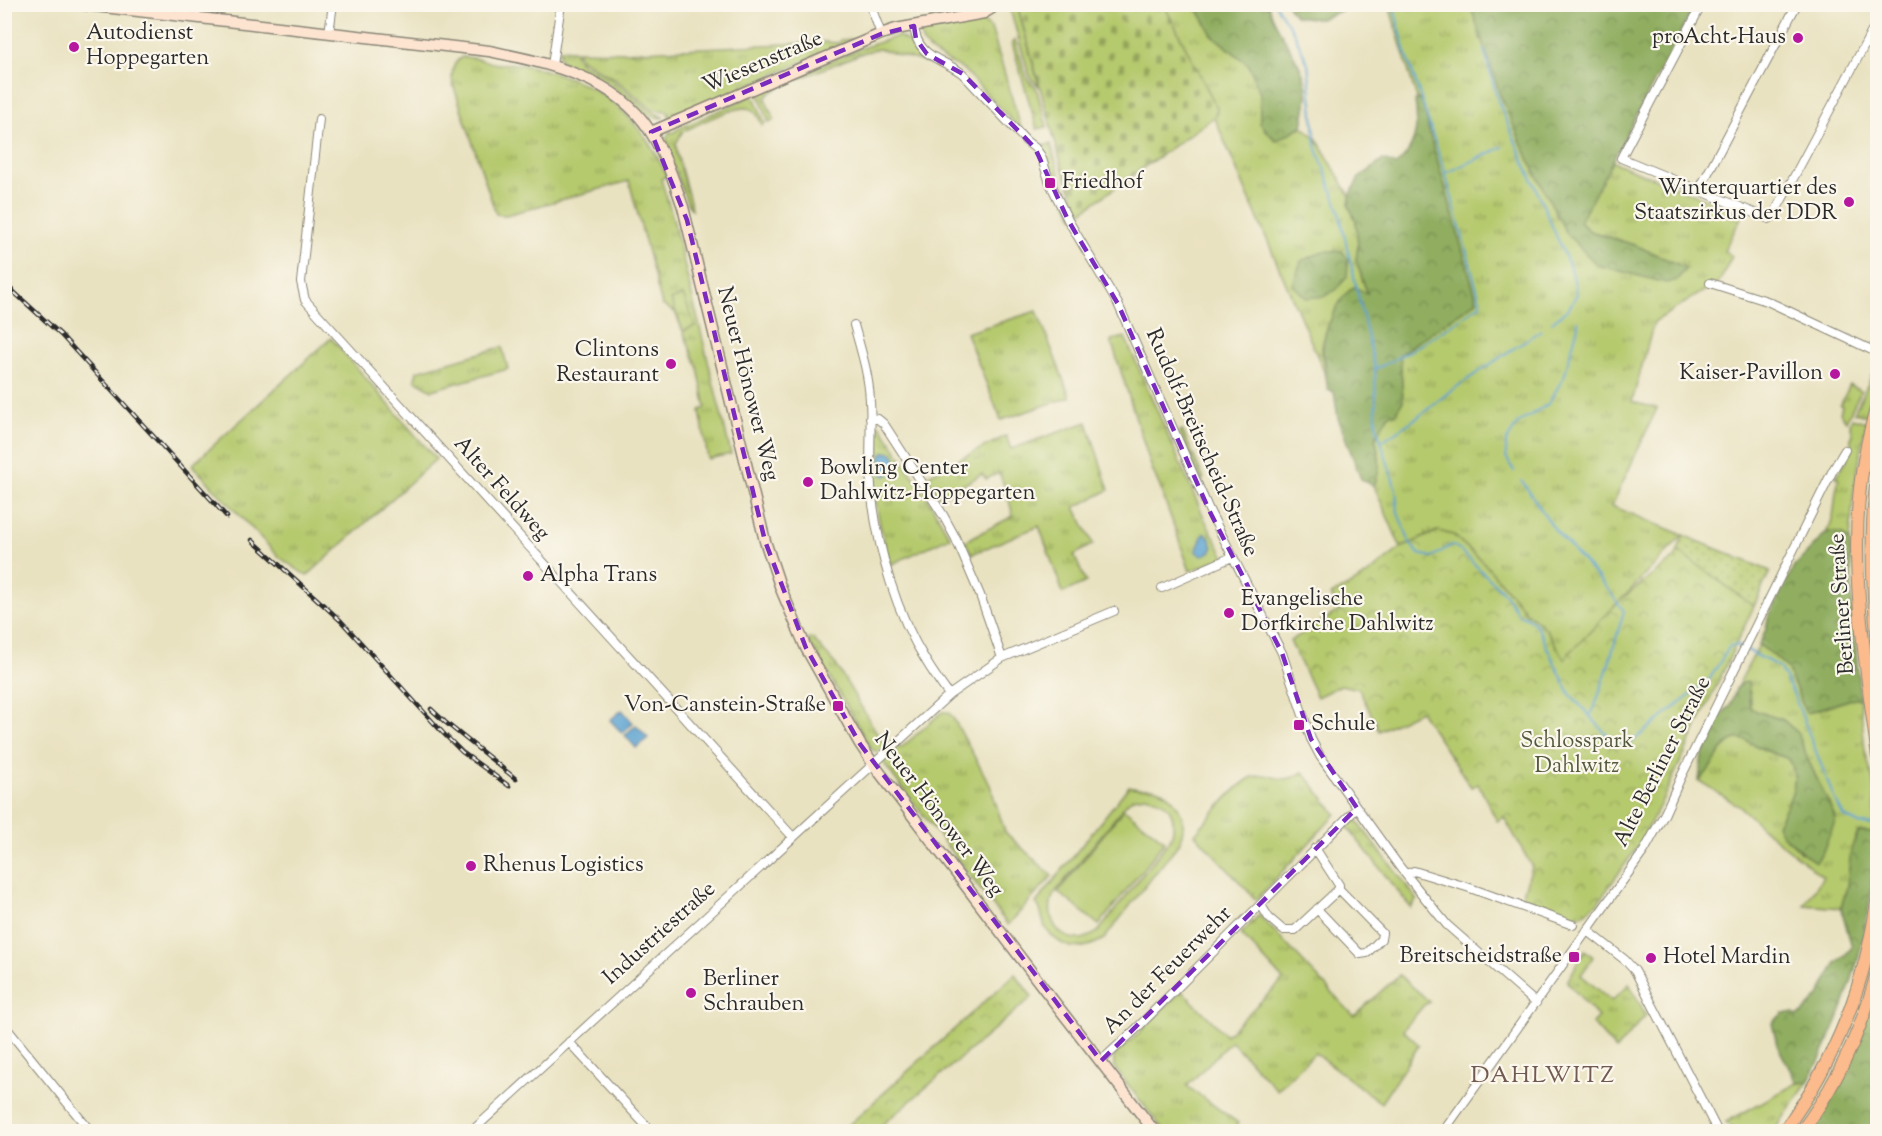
<svg xmlns="http://www.w3.org/2000/svg" width="1882" height="1136" font-family="'Sorts Mill Goudy',serif">
<style>
.grass{fill:url(#grass-tufts);stroke:#707a4c;stroke-width:1.5}
.forest{fill:url(#forest-crowns);stroke:#5e6c46;stroke-width:1.5}
.cemetery{fill:url(#cemetery-stones);stroke:#707a4c;stroke-width:1.5}
.park{fill:url(#park-crowns);stroke:#707a4c;stroke-width:1.5}
.garden{fill:url(#garden-dots);stroke:#707a4c;stroke-width:1.5}
.pitch{fill:#b5c96d;stroke:#707a4c;stroke-width:1.5;fill-rule:evenodd}
.water{fill:#59a1d0;stroke:#42667e;stroke-width:1.5}
.lines{fill:none;stroke-linecap:round;stroke-linejoin:round}
.stream{stroke:#59a1d0;stroke-width:2}
.street-casing{stroke:#8a8676;stroke-width:10}
.secondary-casing{stroke:#8a8676;stroke-width:13}
.primary-casing{stroke:#8a8676;stroke-width:14}
.street{stroke:#fff;stroke-width:8}
.secondary{stroke:#fde4d1;stroke-width:10}
.primary{stroke:#fbbb8c;stroke-width:12}
.rail-casing{stroke:#2b2b2b;stroke-width:4.5}
.rail{stroke:#fbf7ec;stroke-width:2;stroke-dasharray:7;stroke-linecap:butt}
.marked{fill:none;stroke:#7b2cbf;stroke-width:4.5;stroke-dasharray:12 8;stroke-linejoin:round}
.poi-dot{fill:#b5179e;stroke:#fbf7ec;stroke-width:2}
.labels{text-anchor:middle;dominant-baseline:central;stroke-width:4.5;stroke-linejoin:round;paint-order:stroke}
.poi-label{font-size:22px;fill:#2b2b2b;stroke:#fbf7ec;text-anchor:start}
.street-label{font-size:22px;fill:#2b2b2b;stroke:#fbf7ec}
.park-label{font-size:22px;fill:#545a3f;stroke:#fbf7ec}
.neighbourhood-label{font-size:24px;letter-spacing:1.5px;fill:#715a52;stroke:#fbf7ec}
</style>
<defs>
<pattern id="grass-tufts" width="24" height="20" patternUnits="userSpaceOnUse" patternTransform="scale(1.5)"><rect width="24" height="20" fill="#b5c96d"/><path d="M3 7l-1-3M5 7V3M7 7l1-3M15 17l-1-3M17 17v-4M19 17l1-3" fill="none" stroke="#93a35a"/></pattern>
<pattern id="forest-crowns" width="20" height="18" patternUnits="userSpaceOnUse" patternTransform="scale(1.5)"><rect width="20" height="18" fill="#90ad60"/><path d="M2 6a3 3 0 1 1 6 0M12 15a3 3 0 1 1 6 0" fill="none" stroke="#768d4f"/></pattern>
<pattern id="cemetery-stones" width="16" height="16" patternUnits="userSpaceOnUse" patternTransform="scale(1.5)"><rect width="16" height="16" fill="#b5c96d"/><path d="M2 7V4a2 2 0 0 1 4 0v3zM10 15v-3a2 2 0 0 1 4 0v3z" fill="#93a35a"/></pattern>
<pattern id="park-crowns" width="20" height="18" patternUnits="userSpaceOnUse" patternTransform="scale(1.5)"><rect width="20" height="18" fill="#b5c96d"/><path d="M2 6a3 3 0 1 1 6 0M12 15a3 3 0 1 1 6 0" fill="none" stroke="#93a35a"/></pattern>
<pattern id="garden-dots" width="8" height="8" patternUnits="userSpaceOnUse" patternTransform="scale(1.5)"><rect width="8" height="8" fill="#b5c96d"/><path d="M2 2h.1M6 6h.1" fill="none" stroke="#93a35a" stroke-width="1.8" stroke-linecap="round"/></pattern>
</defs>
<rect width="100%" height="100%" fill="#fbf7ec"/>
<filter id="ink" filterUnits="userSpaceOnUse"><feTurbulence type="fractalNoise" baseFrequency=".0167" numOctaves="2"/><feDisplacementMap in="SourceGraphic" scale="12" xChannelSelector="R" yChannelSelector="G"/><feConvolveMatrix kernelMatrix="1 2 1 2 8 2 1 2 1" color-interpolation-filters="sRGB"/></filter>
<filter id="wash" filterUnits="userSpaceOnUse"><feTurbulence type="fractalNoise" baseFrequency=".008" numOctaves="4" result="noise"/><feDisplacementMap in="SourceGraphic" scale="24" xChannelSelector="R" yChannelSelector="G"/><feGaussianBlur stdDeviation="1.35" result="paint"/><feColorMatrix in="noise" values="0 0 0 0 0 0 0 0 0 0 0 0 0 0 0 0 0 1.4 0 .05"/><feComposite in="paint" operator="in"/></filter>
<g filter="url(#wash)">
<rect width="100%" height="100%" fill="#e9e2c1"/>
<path class="grass" d="M128,5H185L175,9Z
M1017,5L1039,86L1030,78L1010,9Z
M1164,5H1195L1213,36L1249,65L1260,93V123L1276,141L1302,126L1317,139L1350,196L1349,206L1356,221L1358,246L1356,260L1367,293L1343,299C1335,308 1322,337 1322,349C1322,357 1326,364 1325,374L1214,117L1217,108Z
M1389,5H1470L1597,265L1631,273L1685,268L1637,246L1590,231L1580,222L1611,161L1743,214L1724,251L1732,256L1720,281L1654,322L1632,402L1657,408L1612,506L1683,535L1564,660L1546,629L1526,612L1484,563L1453,535L1437,531L1401,548L1374,486C1381,469 1380,455 1375,438L1389,414L1403,401L1400,354L1477,301Z
M982,21L991,28L1022,131L965,71C952,62 916,50 921,31Z
M898,36L906,40L930,64L879,49L865,52L781,86L767,95L766,101L774,120L769,122L758,93L856,50Z
M856,39L701,106L670,118L667,111L655,110L649,107L615,79L582,60L576,51L625,52L821,42L839,43L840,40Z
M1015,40L1027,79L1036,87L1047,127L1037,129L1012,43Z
M559,49L573,50L581,63L610,78L646,108L664,118L654,117L645,113L608,83L592,74L562,62L559,56Z
M462,57H466C477,58 487,62 498,64C504,64 510,63 516,64C590,76 636,107 667,176L661,179L673,219L731,454L708,459L700,410L706,408L698,368L675,312L662,305L629,181L506,215L496,214L453,84C451,74 452,63 462,57Z
M751,96L754,97L765,123L762,125C759,118 757,112 751,109C738,103 695,126 682,132L676,144L677,154L692,209L688,205L667,148C666,142 667,136 670,131L672,133L675,132L676,130Z
M1051,144L1060,177L1053,180L1043,148L1044,146Z
M1061,179L1077,215L1074,218L1057,181Z
M1037,311L1070,397L1001,420L966,333Z
M1125,337L1205,520L1225,557L1190,571L1160,487L1152,469L1111,340Z
M331,338L436,459L307,576L279,557L192,465Z
M502,347L508,369L432,390L415,380L417,371Z
M1877,365V380L1868,416L1854,413Z
M1850,385L1861,391L1846,421L1840,413L1842,406L1840,405Z
M1852,418L1866,422L1853,496L1850,541C1842,535 1836,532 1826,533C1838,514 1832,499 1839,479L1836,477L1851,453V438L1853,435L1850,424Z
M1087,422L1109,490L1075,507L1093,544L1074,555L1086,582L1063,593L1039,526L972,554L965,541L1013,516L1007,492L999,473L986,479L982,474L940,498L926,476L1006,436L1011,449Z
M880,425L925,494L950,537L890,565L880,525L874,491L872,469L873,428Z
M1182,430L1204,479L1201,480L1179,432Z
M812,638L836,665L885,746L878,752L872,750L808,640Z
M1759,645L1773,655L1787,668L1807,713L1855,698L1860,699L1865,750L1873,780L1875,796V833L1859,832C1850,844 1852,855 1850,869C1849,883 1846,895 1841,908L1804,905L1823,877L1767,832L1739,806L1699,781C1709,772 1714,761 1722,750C1738,728 1749,744 1767,751C1774,754 1782,756 1789,759C1802,782 1788,805 1777,825C1784,840 1792,840 1801,853L1836,819L1808,760L1798,733L1783,720L1756,711L1750,706V692L1740,684L1736,689Z
M942,712H948L952,716L990,785L1005,832L1052,876L1008,925L887,768L883,761L899,746L901,748Z
M1303,772L1336,814L1256,900L1195,834C1207,820 1237,783 1253,777C1275,770 1278,788 1303,772Z
M1353,816L1417,899L1411,908L1345,824Z
M1259,915L1354,1016L1399,975L1430,1002L1424,1005L1403,1030L1419,1045L1381,1103L1315,1053L1277,1090L1231,1041L1187,1086L1238,1123L1232,1131H1164L1114,1067V1057L1182,991L1226,1035L1283,980L1241,934Z
M1585,950L1593,957L1581,975L1612,1001L1629,984L1646,1015L1616,1050L1592,1023L1598,1017L1567,982Z
M1808,1082L1774,1131H1736L1726,1122L1797,1083Z"/>
<path class="forest" d="M1195,5H1268C1276,32 1306,66 1307,92C1307,103 1304,115 1302,126L1276,141L1260,123V93L1249,65L1213,36Z
M1288,5V4L1356,5L1320,19L1296,16L1289,8Z
M1470,5H1695L1580,222L1590,231L1637,246L1686,268L1677,280L1666,283L1597,265L1566,233L1529,160L1500,95Z
M1420,99C1429,117 1428,136 1436,155L1477,301L1400,354L1403,401L1395,414H1389L1375,438C1380,455 1381,469 1374,486L1361,479L1338,418L1334,392L1328,389C1325,379 1327,371 1325,362C1324,357 1322,352 1323,348C1324,330 1339,296 1354,287L1367,293L1356,260L1358,246L1356,221L1349,206L1350,196L1358,179L1383,160L1396,165C1416,149 1419,125 1415,101Z
M1325,251H1342L1348,259L1347,277L1336,290L1325,296L1306,298L1293,285L1301,261Z
M1832,532L1842,534L1850,541L1852,600L1860,699L1855,698L1806,713L1787,668L1773,655L1759,645L1766,629L1768,618L1794,567L1826,533Z
M1746,682L1748,683C1750,691 1748,698 1750,706L1756,711L1783,720L1798,733L1808,760L1836,819L1822,854L1816,862C1807,858 1803,853 1796,846C1786,837 1783,839 1777,825C1787,804 1803,783 1789,759C1782,756 1774,754 1767,751C1749,744 1738,728 1722,750C1714,761 1709,772 1699,781L1702,754L1716,722L1720,715L1730,706L1736,689L1740,684Z
M1859,832L1875,833C1874,922 1851,1004 1808,1082L1797,1083L1777,1045L1772,1023L1783,1013H1793L1796,1016L1803,1013L1819,996L1835,964L1846,954L1852,947L1841,908L1847,886L1851,848Z
M1877,989V1131L1810,1132L1846,1068Z"/>
<path class="cemetery" d="M1017,4L1164,5L1217,108L1214,117L1080,213L1062,167Z"/>
<path class="park" d="M683,295L695,326L683,331L671,300Z
M1438,531L1453,535L1484,563L1526,612L1546,629L1564,659L1620,600L1675,558L1678,551L1754,606L1660,805L1638,846L1597,904L1581,915H1574L1521,899L1532,867L1504,817L1497,821L1478,784L1471,787L1420,711L1379,731L1359,689L1341,685L1317,697L1290,641L1340,610L1331,595L1361,579L1401,548Z
M1015,974L1032,997L875,1131H842Z"/>
<path class="garden" d="M1683,535L1770,571L1754,606L1678,551Z"/>
<path class="pitch" d="M1129,786C1138,790 1147,786 1157,789C1172,794 1185,812 1183,828C1183,832 1181,837 1180,842L1104,939C1084,950 1069,952 1052,936C1051,935 1047,931 1046,929C1041,921 1043,910 1036,903ZM1145,796C1169,800 1178,815 1171,838L1098,932C1092,935 1087,938 1080,939C1056,940 1044,914 1054,894L1127,803L1133,798Z
M1124,809L1165,841L1099,925L1058,892Z"/>
<path class="water" d="M885,452L893,453L899,465L894,471L886,476L881,474V455Z
M1205,533L1209,537L1213,547L1210,552L1202,556L1196,552L1203,534Z
M622,710L633,723L622,733L610,720Z
M636,725L648,738L636,748L625,735Z"/>
<g class="lines">
<path class="stream" d="M1275,4L1294,33L1308,64L1316,146L1338,207L1375,369L1376,425L1396,490L1398,513L1410,543L1419,554L1432,557L1452,545L1459,549L1504,593L1519,615L1527,617L1536,625L1570,694L1615,744L1628,745L1709,680L1730,646L1736,645L1742,648
M1484,50L1498,101L1572,272L1577,294L1569,308L1552,322
M1446,173L1503,147
M1375,369C1412,352 1447,329 1481,304L1445,173L1405,49L1393,4
M1382,441L1418,417L1449,392L1541,330
M1514,471L1506,457V442L1518,423L1548,404L1564,377L1578,326V320
M1522,481L1555,530L1606,587L1624,611L1606,673L1594,709L1590,715
M1747,650L1779,667L1794,695L1834,798L1844,816L1859,824L1878,825"/>
</g>
</g>
<g filter="url(#ink)">
<g class="lines">
<g class="street-casing">
<path id="street" d="M870,4L881,34
M1702,4L1621,158L1769,219L1773,216L1878,20
M1870,4L1878,16
M914,26C917,58 942,58 963,74L1026,141L1035,148L1041,156L1050,183L1068,220L1118,304L1209,510L1282,653L1311,739L1320,756L1399,866L1447,925L1536,1003
M329,33L333,4
M552,65L561,4
M319,119L301,282L305,300L793,837
M1699,190L1797,4
M1710,283L1767,301L1878,353
M854,325C861,350 869,375 870,401C872,433 868,465 872,497C879,553 896,613 926,661C933,673 941,684 949,695
M870,418L878,419L884,424L943,515L955,537L980,595L1002,658
M1162,588L1232,557
M1406,874L1414,871L1470,888L1573,925
M1261,905L1269,918L1283,930H1295L1339,889V885L1315,848
M1317,909L1360,954L1367,953L1381,939L1382,933L1339,889
M1587,930L1625,960L1635,971L1718,1132
M4,1025L91,1132
M569,1042L652,1132
M1101,1061L1135,1030L1357,808
M471,1132L949,695L1002,658L1114,611
M1443,1132L1644,851L1665,813L1681,777L1833,470L1845,450"/>
</g>
<g class="secondary-casing">
<path id="secondary" d="M77,4L489,51C547,63 616,77 650,131C665,154 674,181 683,207L765,541L781,589L806,648L860,744L874,765L1045,990L1155,1132
M651,132L881,34L896,29L984,13L992,8L994,4"/>
</g>
<g class="primary-casing">
<path id="primary" d="M1878,402C1870,430 1863,459 1860,488C1850,577 1867,670 1878,758
M1878,471C1869,528 1872,587 1878,644
M1783,1132C1837,1059 1866,983 1878,895
M1801,1132C1837,1084 1863,1027 1878,969"/>
</g>
<use href="#street" class="street"/>
<use href="#secondary" class="secondary"/>
<use href="#primary" class="primary"/>
<g class="rail-casing">
<path id="rail" d="M4,283L61,335L227,517
M252,540L341,621L443,733L462,752L509,786
M431,709L445,722L516,779"/>
</g>
<use href="#rail" class="rail"/>
</g>
</g>
<path class="marked" d="M914,26L916,39L927,54L963,74L1035,148L1068,220L1118,304L1209,510L1282,653L1311,739L1357,808L1101,1061L860,744L806,648L765,541L687,220L651,132L881,34Z"/>
<g class="poi-dot">
<circle cx="1798" cy="38" r="6"/>
<circle cx="74" cy="47" r="6"/>
<rect x="1044" y="177" width="12" height="12" rx="3"/>
<circle cx="1849" cy="202" r="6"/>
<circle cx="671" cy="364" r="6"/>
<circle cx="1835" cy="374" r="6"/>
<circle cx="808" cy="482" r="6"/>
<circle cx="528" cy="576" r="6"/>
<circle cx="1229" cy="613" r="6"/>
<rect x="832" y="700" width="12" height="12" rx="3"/>
<rect x="1293" y="719" width="12" height="12" rx="3"/>
<circle cx="471" cy="866" r="6"/>
<rect x="1568" y="951" width="12" height="12" rx="3"/>
<circle cx="1651" cy="958" r="6"/>
<circle cx="691" cy="993" r="6"/>
</g>
<g class="labels">
<g class="poi-label">
<text x="86" y="34">Autodienst<tspan x="86" dy="25">Hoppegarten</tspan></text>
<text x="1786" y="38" text-anchor="end">proAcht-Haus</text>
<text x="1062" y="183">Friedhof</text>
<text x="1837" y="189" text-anchor="end">Winterquartier des<tspan x="1837" dy="25">Staatszirkus der DDR</tspan></text>
<text x="659" y="351" text-anchor="end">Clintons<tspan x="659" dy="25">Restaurant</tspan></text>
<text x="1823" y="374" text-anchor="end">Kaiser-Pavillon</text>
<text x="820" y="469">Bowling Center<tspan x="820" dy="25">Dahlwitz-Hoppegarten</tspan></text>
<text x="540" y="576">Alpha Trans</text>
<text x="1241" y="600">Evangelische<tspan x="1241" dy="25">Dorfkirche Dahlwitz</tspan></text>
<text x="826" y="706" text-anchor="end">Von-Canstein-Straße</text>
<text x="1311" y="725">Schule</text>
<text x="483" y="866">Rhenus Logistics</text>
<text x="1562" y="957" text-anchor="end">Breitscheidstraße</text>
<text x="1663" y="958">Hotel Mardin</text>
<text x="703" y="980">Berliner<tspan x="703" dy="25">Schrauben</tspan></text>
</g>
<g class="street-label">
<text transform="translate(763 63) rotate(-23)">Wiesenstraße</text>
<text transform="translate(747 384) rotate(76)">Neuer Hönower Weg</text>
<text transform="translate(1201 443) rotate(66)">Rudolf-Breitscheid-Straße</text>
<text transform="translate(501 489) rotate(48)">Alter Feldweg</text>
<text transform="translate(1843 604) rotate(-94)">Berliner Straße</text>
<text transform="translate(1663 762) rotate(-63)">Alte Berliner Straße</text>
<text transform="translate(938 815) rotate(53)">Neuer Hönower Weg</text>
<text transform="translate(660 934) rotate(-42)">Industriestraße</text>
<text transform="translate(1168 971) rotate(-45)">An der Feuerwehr</text>
</g>
<g class="park-label">
<text x="1577" y="742">Schlosspark<tspan x="1577" dy="25">Dahlwitz</tspan></text>
</g>
<g class="neighbourhood-label">
<text x="1543" y="1076">DAHLWITZ</text>
</g>
</g>
<rect width="1882" height="1136" fill="none" stroke="#fbf7ec" stroke-width="24"/>
</svg>
